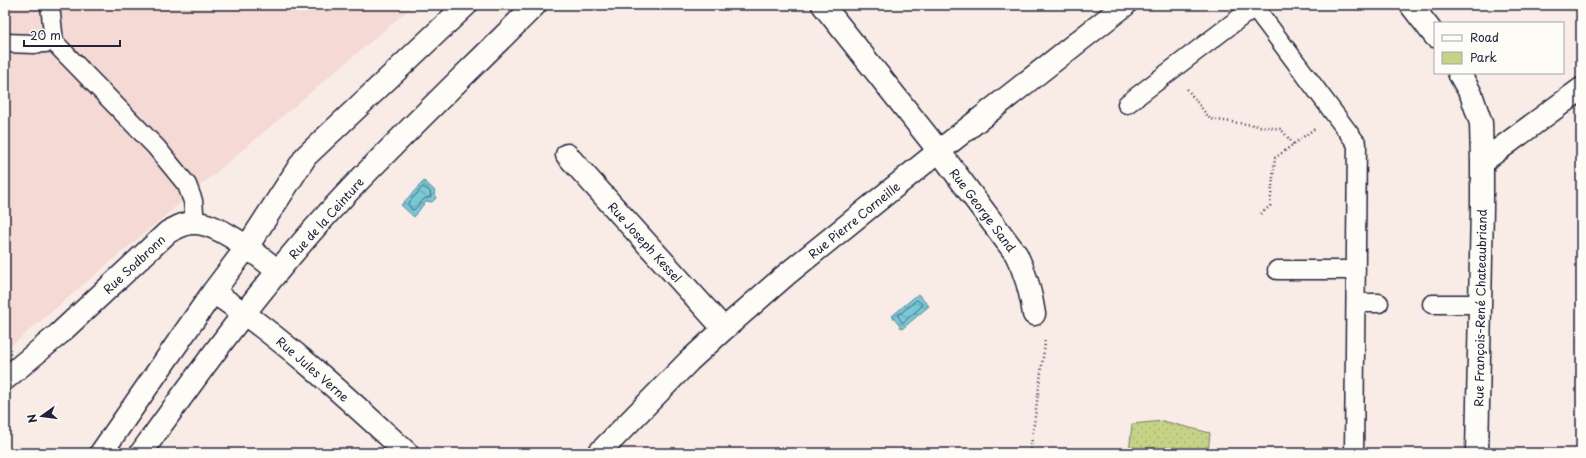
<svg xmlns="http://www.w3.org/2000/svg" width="1586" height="458" font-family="'Playpen Sans',sans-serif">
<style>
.built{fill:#f4d9d4}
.green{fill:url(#green-dots);stroke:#747a61}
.water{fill:url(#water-waves);stroke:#568698}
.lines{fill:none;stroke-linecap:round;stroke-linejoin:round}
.shore{stroke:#456479;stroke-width:1}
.lane-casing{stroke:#22223b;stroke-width:21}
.street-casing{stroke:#22223b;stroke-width:25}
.path{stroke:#22223b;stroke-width:2.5;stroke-dasharray:1 3;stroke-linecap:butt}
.lane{stroke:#fdfcf7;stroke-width:18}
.street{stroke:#fdfcf7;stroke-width:22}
.labels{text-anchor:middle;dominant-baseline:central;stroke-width:3;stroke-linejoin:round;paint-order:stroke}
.street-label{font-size:12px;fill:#22223b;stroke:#fdfcf7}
</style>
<defs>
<pattern id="green-dots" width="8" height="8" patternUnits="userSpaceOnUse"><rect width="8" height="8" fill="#c6d387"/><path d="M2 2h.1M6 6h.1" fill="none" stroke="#aab575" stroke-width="1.8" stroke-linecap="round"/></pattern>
<pattern id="water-waves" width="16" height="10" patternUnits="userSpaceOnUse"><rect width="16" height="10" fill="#79c8d6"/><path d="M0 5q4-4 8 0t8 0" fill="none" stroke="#63a2af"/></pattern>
</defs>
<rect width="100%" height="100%" fill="#f9ece7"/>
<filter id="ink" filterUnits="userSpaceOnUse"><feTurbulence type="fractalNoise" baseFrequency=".025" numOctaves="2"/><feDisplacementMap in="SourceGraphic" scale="8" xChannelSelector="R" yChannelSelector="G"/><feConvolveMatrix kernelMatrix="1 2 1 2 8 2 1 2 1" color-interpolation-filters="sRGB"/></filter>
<g filter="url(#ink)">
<path class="built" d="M5,5H414L5,351Z"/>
<path class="green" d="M1163,421L1210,433L1208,453H1129L1132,424Z"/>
<path class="water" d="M424,181L435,191L434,193L436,198L432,202L426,201L414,217L401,205Z
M918,294L929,306L902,329L892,316Z"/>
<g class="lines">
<path class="shore" d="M423,187L430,191L431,197L424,199L415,209L412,210L408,204Z
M917,300L922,304V306L904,322H902L898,316Z"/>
<g class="lane-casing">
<path id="lane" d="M50,5L54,42
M1253,5L1357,144L1354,453
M5,43L34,44L54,42L156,147L187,185L193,201L195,222
M1127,104L1254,7
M1277,270H1356
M1356,303H1379
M1432,304H1480"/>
</g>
<g class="street-casing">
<path id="street" d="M823,5L939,151L1016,254C1026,274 1031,292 1034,314
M1411,5L1435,36
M1459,73L1471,94L1481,123L1482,162L1581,89
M567,155L724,329
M213,292C283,338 345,396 407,453
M5,379L59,334L168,232C176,228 185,222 195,223C219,223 259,256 278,271
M101,453L213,292L247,247L306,156L466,5
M141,453C205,364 269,275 345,195C407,130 472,68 535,5
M599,453L689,361L724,329L787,274L939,151L1125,5
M1477,453L1482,208V162"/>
</g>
<path class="path" d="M1187,89L1210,119L1281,129L1294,145
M1261,214L1270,206L1275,158L1314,129
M1030,453L1045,343L1044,339"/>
<use href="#lane" class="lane"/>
<use href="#street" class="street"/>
</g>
</g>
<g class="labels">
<g class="street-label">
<text transform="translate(983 210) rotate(53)">Rue George Sand</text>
<text transform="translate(326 218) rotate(-48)">Rue de la Ceinture</text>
<text transform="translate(854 220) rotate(-39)">Rue Pierre Corneille</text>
<text transform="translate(645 242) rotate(48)">Rue Joseph Kessel</text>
<text transform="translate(134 264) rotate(-43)">Rue Sodbronn</text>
<text transform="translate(1480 308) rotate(-89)">Rue François-René Chateaubriand</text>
<text transform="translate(313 369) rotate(41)">Rue Jules Verne</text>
</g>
</g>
<rect width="1586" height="458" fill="none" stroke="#fdfcf7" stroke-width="20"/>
<rect x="10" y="10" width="1566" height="438" fill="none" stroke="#22223b" stroke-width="1.5" filter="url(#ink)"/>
<rect x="1434" y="22" width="130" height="52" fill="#fdfcf7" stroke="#a5a5ac"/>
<rect x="1442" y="35" width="20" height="6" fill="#fdfcf7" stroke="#a5a5ac"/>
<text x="1470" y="42" font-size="12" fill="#22223b">Road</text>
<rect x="1442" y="52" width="20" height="12" fill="#c6d387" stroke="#a5a5ac"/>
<text x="1470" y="62" font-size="12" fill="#22223b">Park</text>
<g transform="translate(42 416) rotate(256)" stroke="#fdfcf7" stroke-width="3" paint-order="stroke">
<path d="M0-3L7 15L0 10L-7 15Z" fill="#22223b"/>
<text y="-6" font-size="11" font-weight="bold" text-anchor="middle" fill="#22223b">N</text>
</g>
<path d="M24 40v6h96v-6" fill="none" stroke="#22223b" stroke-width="2"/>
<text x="30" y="40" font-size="12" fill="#22223b" stroke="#fdfcf7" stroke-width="3" paint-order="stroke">20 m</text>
</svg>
